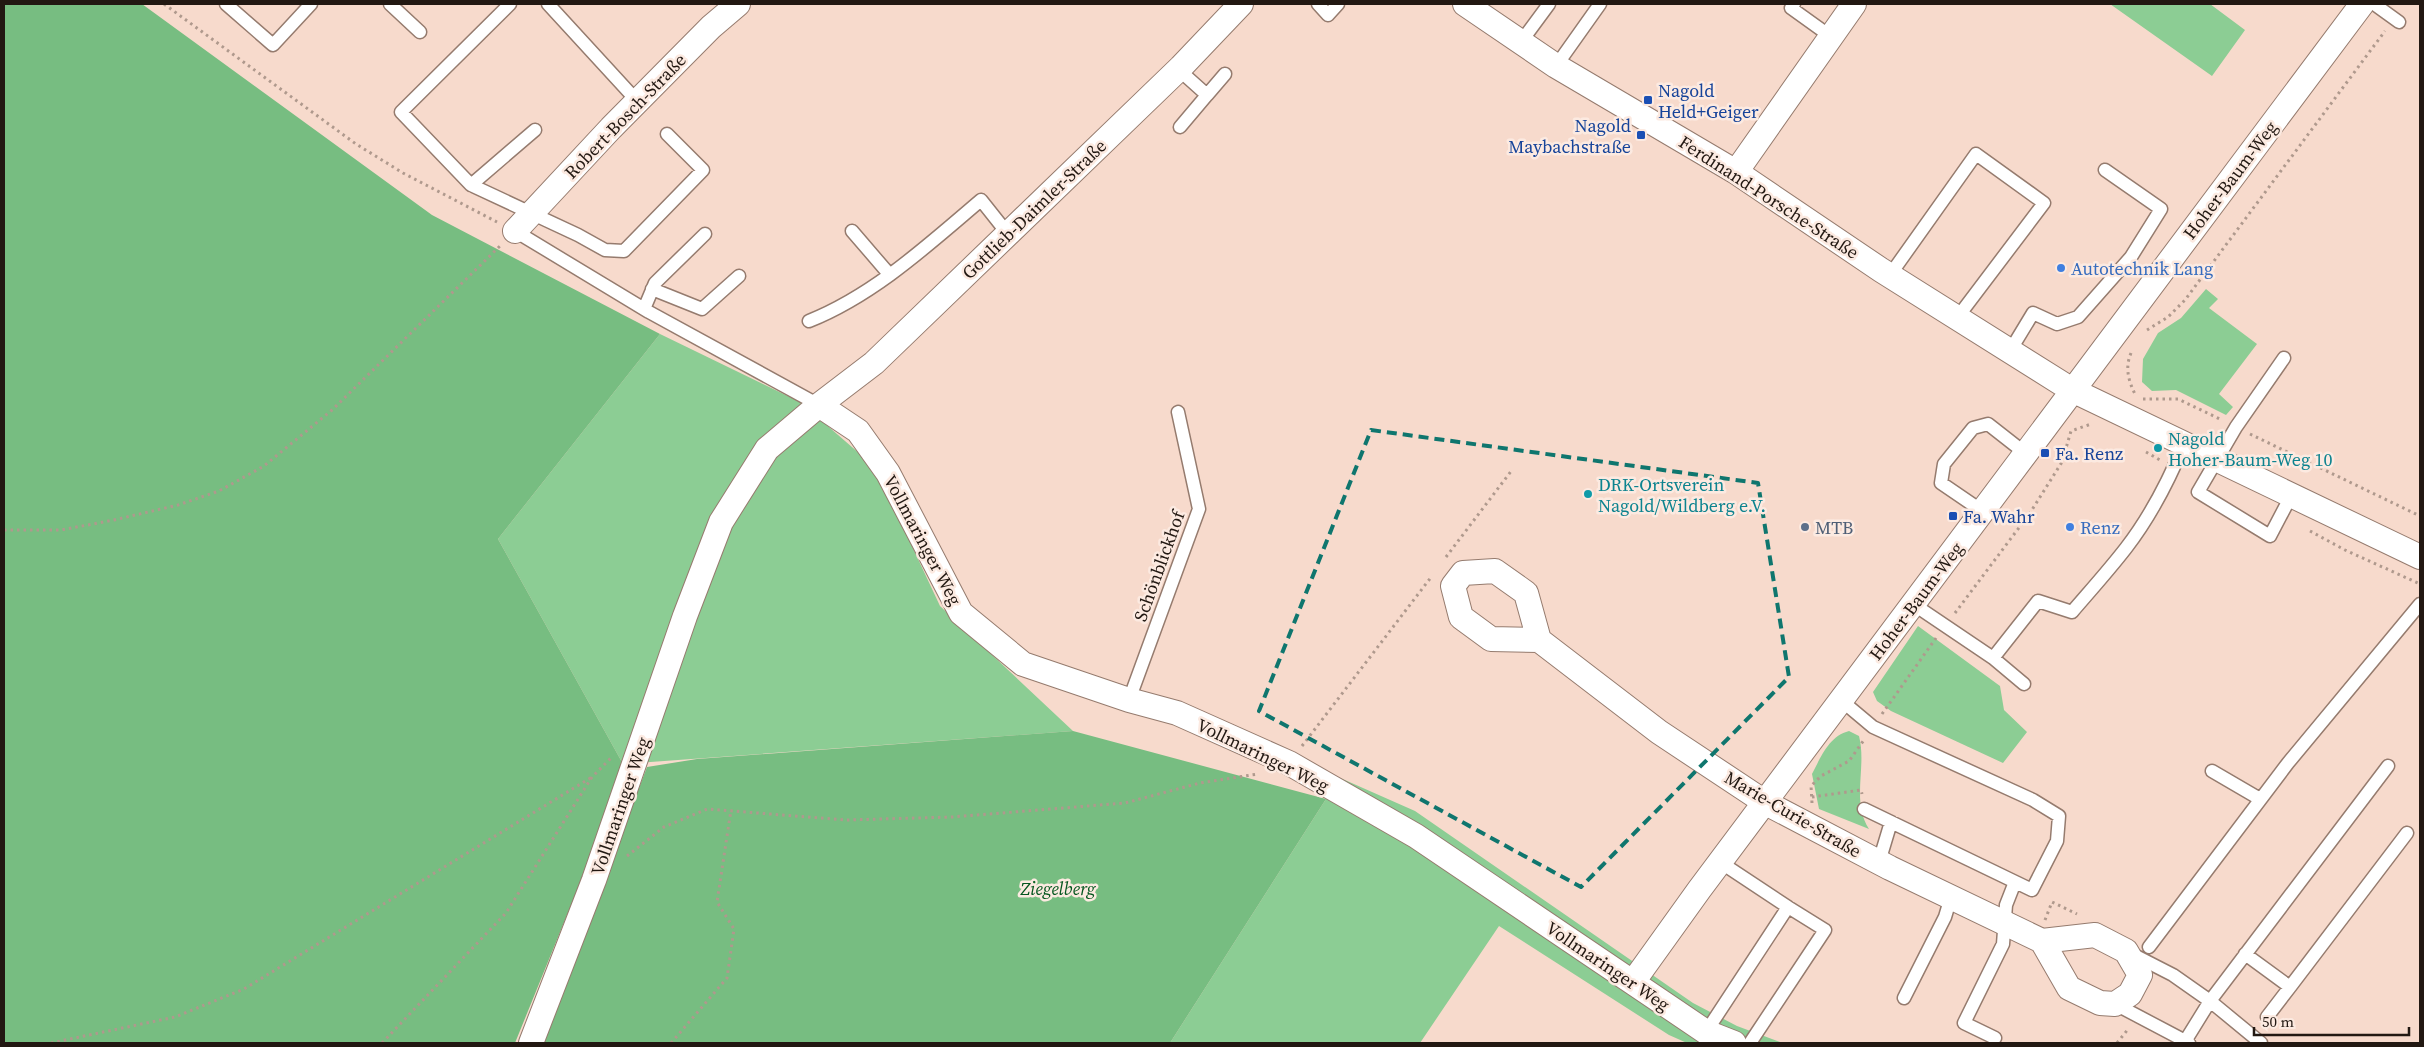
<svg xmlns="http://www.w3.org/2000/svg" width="2424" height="1047" font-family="'Source Serif 4',serif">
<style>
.green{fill:#8ccd94}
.forest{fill:#77bd81}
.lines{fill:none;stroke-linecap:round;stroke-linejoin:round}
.service-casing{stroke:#957b6e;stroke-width:15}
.minor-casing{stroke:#957b6e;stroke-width:26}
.path{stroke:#af998d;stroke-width:3;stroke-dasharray:2.5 4;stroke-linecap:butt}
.service{stroke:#fff;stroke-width:12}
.minor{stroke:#fff;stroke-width:24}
.marked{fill:none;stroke:#0f766e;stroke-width:4;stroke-dasharray:10 6;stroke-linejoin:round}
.transit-dot{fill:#1a4fb4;stroke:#fceae1;stroke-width:2}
.shop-dot{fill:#3f7fe0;stroke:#fceae1;stroke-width:2}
.culture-dot{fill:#0f9aa8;stroke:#fceae1;stroke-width:2}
.service-dot{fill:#5c6f8a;stroke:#fceae1;stroke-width:2}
.labels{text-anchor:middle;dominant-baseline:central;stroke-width:5;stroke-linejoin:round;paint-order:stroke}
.transit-label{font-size:18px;fill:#164399;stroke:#fceae1;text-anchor:start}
.street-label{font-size:18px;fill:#221812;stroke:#fceae1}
.shop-label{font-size:18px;fill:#366cbe;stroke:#fceae1;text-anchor:start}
.culture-label{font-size:18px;fill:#0d838f;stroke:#fceae1;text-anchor:start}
.service-label{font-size:18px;fill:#4e5e75;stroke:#fceae1;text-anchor:start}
.park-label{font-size:18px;font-style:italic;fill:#04561e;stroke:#fceae1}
</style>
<rect width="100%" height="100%" fill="#f7dacc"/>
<path class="green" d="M2110,4H2210L2245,30L2212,76Z
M2206,289L2218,299L2209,308L2257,344L2219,394L2233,407L2226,415L2176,390L2152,391L2142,382L2143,359L2158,333L2181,318Z
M660,334L800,402L875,467L940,606L1073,731L623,764L498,539Z
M1918,626L2000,686L2004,710L2027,732L2003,763L1891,711L1877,701L1873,692Z
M1849,731L1859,736C1867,767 1851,801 1869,829L1819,809L1812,774C1821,757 1829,736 1849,731Z
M1329,773L1415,811L1693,1003L1737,1026L1783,1043H1687L1669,1035L1499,926L1420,1043H1170L1326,799Z"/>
<path class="forest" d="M4,4H142L432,215L660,334L498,539L623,764L582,878L515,1043H4Z
M1073,731L1326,799L1170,1043H542L647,767L697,759Z"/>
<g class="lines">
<g class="service-casing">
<path id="service" d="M226,4L273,45L311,4
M390,4L420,32
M510,4L401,112L471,185L535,130
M548,4L638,102
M1318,4L1328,15L1338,4
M1794,4L1791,8L1830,36
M2374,4L2399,22
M1521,42L1549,4
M1556,66L1600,4
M1178,69L1207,95L1180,127
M1207,95L1225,74
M471,185L578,235L605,250L624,251L703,170L667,134
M515,231L649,312L819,405
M852,231L889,274
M1890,275L1976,154L2044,203L1957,318
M652,289L702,309L739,276
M644,309L655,283L705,234
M809,321C874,295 928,245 981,200L1008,234
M2010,351L2033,313L2057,324L2078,317L2131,257L2161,209L2105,170
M2284,358L2236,427L2198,492L2270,536L2291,496
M1982,511L1941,483L1944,464L1973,428L1988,424L2025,453
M1913,604L1993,658L2024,684
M1993,658L2038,601L2072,612C2090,591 2109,570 2126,548C2150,517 2169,480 2184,444
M1129,700L1199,509L1178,412
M1842,701L1873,727L2033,800L2059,816L2057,841L2032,890L1864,809
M2212,771L2260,799
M1879,862L1891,822
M2149,947L2288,763L2420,604
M2130,953L2173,975L2210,1001L2388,766
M2245,954L2290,987L2407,833
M1904,998L1945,917L1951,897
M2115,1004L2189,1043
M2267,1017L2290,987
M1706,1032L1788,907L1720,862
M1995,1038L1964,1023L2003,944L2006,905L2015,882
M1750,1043L1825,930L1788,907
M2184,1043L2210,1001L2261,1043"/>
</g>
<g class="minor-casing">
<path id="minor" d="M1465,4L1556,66L1736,172L1881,270L2072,390L2420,557
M1736,172L1854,4
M515,231L611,128L711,27L738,4
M819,405L858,431L888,473L961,613L1023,664L1129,700L1177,713L1289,763L1416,836L1706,1032L1734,1043
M1539,640L1491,639L1461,617L1453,586L1463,573L1495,571L1526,593L1539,640L1659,732L1766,803L1890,868L2042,941L2095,935L2126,951L2140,975L2130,994L2115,1004L2100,1003L2069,988L2042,941
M1633,982L1699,890L2362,4
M531,1043L594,880L685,616L721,522L767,449L819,405L874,363L1181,67L1241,4"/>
</g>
<path class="path" d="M164,4L356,144L403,173L497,222
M2147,330L2168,317L2185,300L2385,31
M2131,353C2125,367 2128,380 2135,394
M2143,399H2178L2222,420
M2250,434L2420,516
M2146,452L2160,460
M4,530H61L114,520L178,505L219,491L264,466L332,410L501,245
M2310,531L2345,550L2420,584
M1446,557L1512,470
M1955,613L2030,513L2062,462L2071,431L2091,424
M1882,714L1936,638
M1302,746L1432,576
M1812,797L1861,790L1862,794
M1812,803L1811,786L1821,776L1849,761L1864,740
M627,856L664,827L707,809L846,820L952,817L1125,803L1200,783L1258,774
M2045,920L2052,902L2077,914
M51,1043L175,1017L244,989L592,777
M382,1043L506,913L592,777L612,757
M671,1043L727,978L734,929L717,902L731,810
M2117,1043L2129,1028"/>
<use href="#service" class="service"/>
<use href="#minor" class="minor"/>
</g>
<path class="marked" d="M1371,430L1758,483L1789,677L1581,887L1259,711Z"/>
<g class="transit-dot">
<rect x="1643" y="95" width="10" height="10" rx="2.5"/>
<rect x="1636" y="130" width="10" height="10" rx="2.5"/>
<rect x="2040" y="448" width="10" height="10" rx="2.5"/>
<rect x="1948" y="511" width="10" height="10" rx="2.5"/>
</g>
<g class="shop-dot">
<circle cx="2061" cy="268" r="5"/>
<circle cx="2070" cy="527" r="5"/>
</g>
<g class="culture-dot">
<circle cx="2158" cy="448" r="5"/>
<circle cx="1588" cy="494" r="5"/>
</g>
<circle class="service-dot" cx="1805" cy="527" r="5"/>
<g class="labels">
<g class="transit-label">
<text x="1658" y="90">Nagold<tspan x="1658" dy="21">Held+Geiger</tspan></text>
<text x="1631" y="125" text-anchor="end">Nagold<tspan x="1631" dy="21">Maybachstraße</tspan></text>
<text x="2055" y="453">Fa. Renz</text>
<text x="1963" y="516">Fa. Wahr</text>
</g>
<g class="street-label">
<text transform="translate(625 116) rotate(-46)">Robert-Bosch-Straße</text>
<text transform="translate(2230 180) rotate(-53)">Hoher-Baum-Weg</text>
<text transform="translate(1769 197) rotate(33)">Ferdinand-Porsche-Straße</text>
<text transform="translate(1034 209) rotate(-44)">Gottlieb-Daimler-Straße</text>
<text transform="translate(923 540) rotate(62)">Vollmaringer Weg</text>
<text transform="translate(1159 566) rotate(-70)">Schönblickhof</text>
<text transform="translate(1916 601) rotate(-53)">Hoher-Baum-Weg</text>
<text transform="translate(1263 755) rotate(26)">Vollmaringer Weg</text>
<text transform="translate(620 806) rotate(-71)">Vollmaringer Weg</text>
<text transform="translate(1793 814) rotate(30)">Marie-Curie-Straße</text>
<text transform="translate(1608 966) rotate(34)">Vollmaringer Weg</text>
</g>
<g class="shop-label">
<text x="2071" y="268">Autotechnik Lang</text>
<text x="2080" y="527">Renz</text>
</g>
<g class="culture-label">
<text x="2168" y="438">Nagold<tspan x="2168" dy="21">Hoher-Baum-Weg 10</tspan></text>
<text x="1598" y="484">DRK-Ortsverein<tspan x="1598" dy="21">Nagold/Wildberg e.V.</tspan></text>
</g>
<g class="service-label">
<text x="1815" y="527">MTB</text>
</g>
<g class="park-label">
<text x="1058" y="888">Ziegelberg</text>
</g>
</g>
<rect width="2424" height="1047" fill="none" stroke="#221812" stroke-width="10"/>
<path d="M2254 1027v8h155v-8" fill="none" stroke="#221812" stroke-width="2.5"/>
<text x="2262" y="1027" font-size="15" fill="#221812" stroke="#fceae1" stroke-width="4" paint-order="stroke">50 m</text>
</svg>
